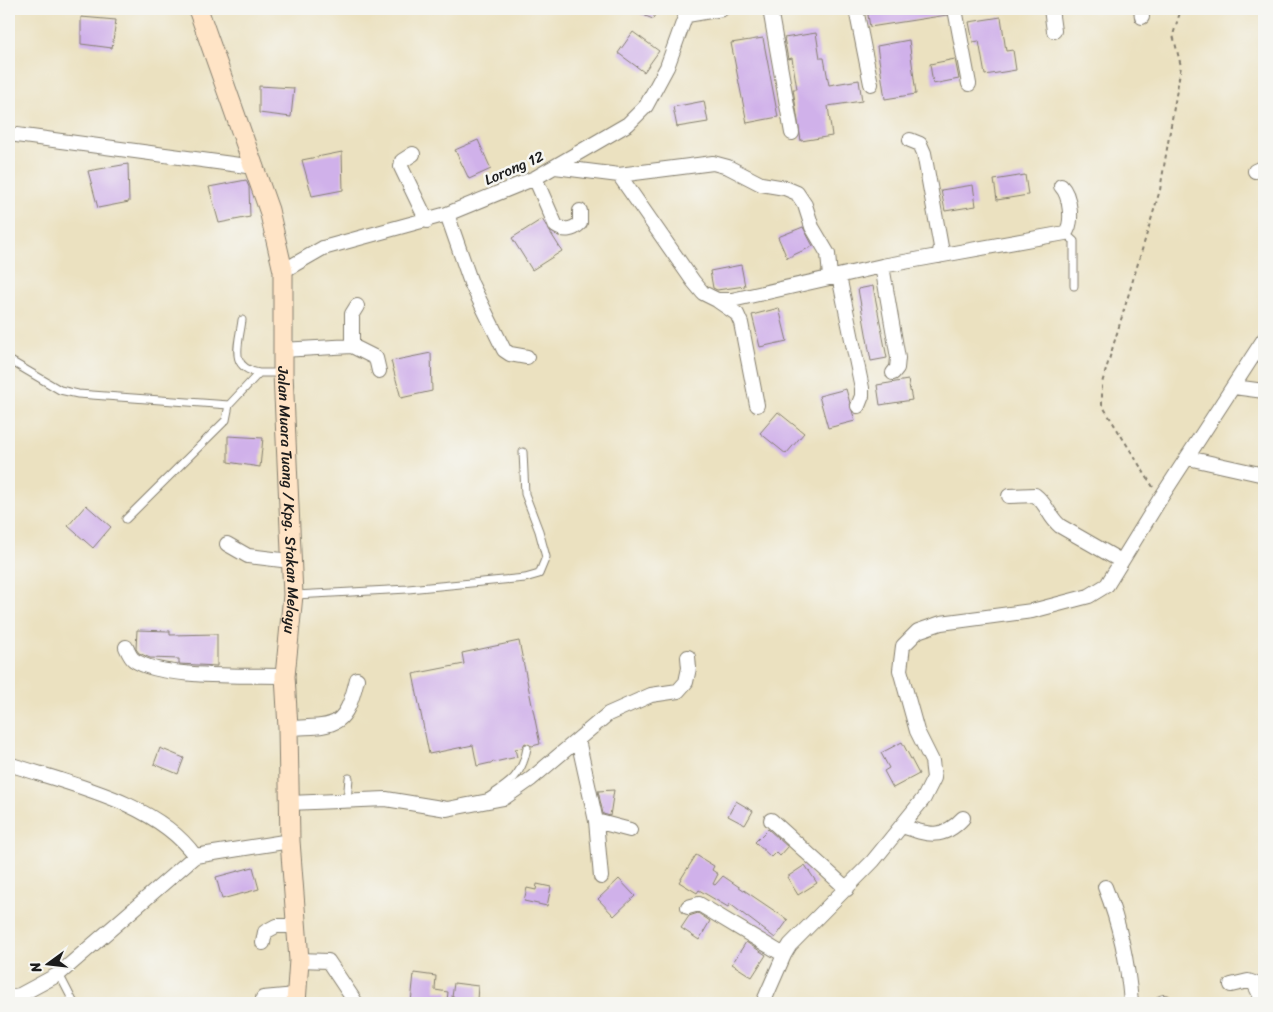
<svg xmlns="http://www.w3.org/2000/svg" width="1273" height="1012" font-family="Sriracha,sans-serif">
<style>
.building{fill:#d0b1ea}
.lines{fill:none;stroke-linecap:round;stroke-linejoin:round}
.lane-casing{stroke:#847e6e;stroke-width:9}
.street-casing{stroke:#847e6e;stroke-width:16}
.secondary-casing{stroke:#847e6e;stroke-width:21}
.path{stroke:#847e6e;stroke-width:2;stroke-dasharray:4 4;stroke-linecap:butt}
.lane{stroke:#fff;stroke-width:7}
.street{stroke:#fff;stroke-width:14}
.secondary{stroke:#ffe4c6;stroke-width:19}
.labels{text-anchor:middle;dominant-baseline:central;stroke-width:5;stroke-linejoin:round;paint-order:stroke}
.street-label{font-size:15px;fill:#1c1c1c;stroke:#f6f6f2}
</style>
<rect width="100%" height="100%" fill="#f6f6f2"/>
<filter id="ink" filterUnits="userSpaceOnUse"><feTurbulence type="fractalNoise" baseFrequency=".02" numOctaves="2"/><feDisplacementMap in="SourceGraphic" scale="10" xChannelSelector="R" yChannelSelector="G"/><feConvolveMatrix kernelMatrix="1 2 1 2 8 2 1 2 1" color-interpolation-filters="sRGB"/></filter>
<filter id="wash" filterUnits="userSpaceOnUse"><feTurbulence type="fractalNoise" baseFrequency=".0096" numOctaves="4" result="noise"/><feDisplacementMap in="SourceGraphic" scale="20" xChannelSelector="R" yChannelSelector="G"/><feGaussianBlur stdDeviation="1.12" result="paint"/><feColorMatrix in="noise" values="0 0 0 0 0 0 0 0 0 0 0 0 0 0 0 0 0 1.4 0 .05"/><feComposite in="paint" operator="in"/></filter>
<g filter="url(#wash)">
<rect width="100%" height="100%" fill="#ebe1c0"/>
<g id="blocks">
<path class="building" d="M628,9H657L653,19Z
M867,9H946L947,15L870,27Z
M81,17L116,20L112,48L81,44Z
M1001,17L1006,51L1013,50L1016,70L985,75L979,41L973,42L969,22Z
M633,32L659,51L644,72L618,53Z
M816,33L820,58H824L829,85L859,80L862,101L828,106L832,136L801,141L793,89H797L792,58L788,59L784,38Z
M763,38L778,117L747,123L731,43Z
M909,40L916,94L885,99L877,46Z
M955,59L959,79L933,84L930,64Z
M259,86L294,88L291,117L259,113Z
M704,101L708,122L677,127L673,107Z
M478,140L491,169L469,179L455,150Z
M342,152L343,190L312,196L302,160Z
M128,164L129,202L98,208L88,171Z
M1025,175L1028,195L997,200L994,180Z
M246,180L249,187L250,217L219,223L209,187Z
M973,185L976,206L945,211L941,190Z
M542,219L562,251L532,270L512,238Z
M803,227L813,246L787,258L778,237Z
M741,265L745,286L717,290L713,288L710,271Z
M873,286L887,358L871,361L858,289Z
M779,308L787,341L760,347L752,315Z
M431,353L432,391L401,398L391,361Z
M908,380L912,400L880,405L877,385Z
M846,389L855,421L828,428L819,396Z
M778,412L804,433L786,454L760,433Z
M228,436L263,438L260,467L228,462Z
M86,505L111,527L93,548L68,526Z
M137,630L170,631V635L217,634V666L179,664V659L150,658L139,653L136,649Z
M519,641L540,744L532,746L525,743L522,748L515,749L517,757L477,766L473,745L429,754L413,674L464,664L462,653Z
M902,742L919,774L893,788L884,771L889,768L881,753Z
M160,748L184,758L178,774L154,764Z
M614,790L610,816L603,814L598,791Z
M736,801L753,811L745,825L728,816Z
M768,829L788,847L780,856L776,852L771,857L755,842Z
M696,855L714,866L712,870L718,874L713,884L715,885L723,876L788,920L775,938L730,904L728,907L699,890L697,893L679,882Z
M805,865L817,883L798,895L787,877Z
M253,867L259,889L222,899L216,877Z
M619,879L635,896L614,916L598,899Z
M537,884L551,887L547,906L524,901L527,888L536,890Z
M698,913L710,921L699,940L681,928L689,916Z
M746,942L766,955L752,977L732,964Z
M414,973L436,976L435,990L448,992L447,1001L436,1000V1003H411Z
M454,983L478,986L477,1000L452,997Z"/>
</g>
</g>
<g filter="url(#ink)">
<use href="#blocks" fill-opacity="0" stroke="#847e6e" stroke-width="1"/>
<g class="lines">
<g class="lane-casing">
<path id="lane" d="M1065,233L1074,241V286
M242,320C239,345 228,367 259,373
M9,360L60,390L78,394L229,405
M126,519L226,420L229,405L259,373H281
M295,595L408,589L525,578L539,574L546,557L539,531L525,494L523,452
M487,798C510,783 522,776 527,748
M347,801L349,778
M59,974L74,1003"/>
</g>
<g class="street-casing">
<path id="street" d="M770,9L792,133
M856,9L871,84
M955,9L969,84
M1051,9L1054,31
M1141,9L1142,17
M687,15L722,9
M9,134L254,167
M910,140L920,144L924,153L941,247L939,256
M413,154L402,161L401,167L427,221
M555,167L619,175L713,163L728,167L761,184L785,188L797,193L805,205L812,227L828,254L830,277
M1255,171L1264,167
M619,175L693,281L703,293L717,300H732L882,266L1065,233C1074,224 1070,195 1061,186
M535,178L556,226C565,232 573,230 580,223V211
M447,214L471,283L504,350L510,354L527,357
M882,266L898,358L897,368L893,373
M283,271L323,248L447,214L535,178L628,124L646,106L667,67L688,9
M839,276L862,388V396L858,406
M718,301L737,314L741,323L757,405
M352,346V314L357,306
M282,350L352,346L376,358L379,371
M1234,387L1264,391
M1188,458L1264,475
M1009,496L1035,495C1048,505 1048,516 1060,526L1121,561
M227,544L248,556L290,561
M126,647C128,651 130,657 134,660C161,679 250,675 285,676
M288,728C336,726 345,729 357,679
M578,740L596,821L601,877
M9,764C69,784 157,802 195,856
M289,803L386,799L447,809L504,798L531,779L608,714L651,695L678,691L686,682L689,668L688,657
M771,820L847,889
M596,821L630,830
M902,826C928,835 943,840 963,818
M1105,887C1120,925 1128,963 1131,1003
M688,907L699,904L784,955
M263,943L265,932L276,926H296
M299,960L328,961L356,1003
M1231,985L1248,981L1254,983L1264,1003
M9,997L20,995L59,974L195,856L290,841
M263,998L296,995
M763,1003L784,955L790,945L873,861L924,798L934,778L932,761L917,731L900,670L903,646L918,631L941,623L1032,611L1089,596L1107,585L1160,499L1264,339
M1161,1003L1164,1002"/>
</g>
<g class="secondary-casing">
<g id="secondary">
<path id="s1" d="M198,9L269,210L283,271V373L293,595L285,676L288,728L290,841L299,960L296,1003"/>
</g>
</g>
<path class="path" d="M1153,487L1102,405V383L1160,190L1181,66L1173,35L1181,9"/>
<use href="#lane" class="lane"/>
<use href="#street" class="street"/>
<use href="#secondary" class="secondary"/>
</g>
</g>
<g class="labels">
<g class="street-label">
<text transform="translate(514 168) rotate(-24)">Lorong 12</text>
<text stroke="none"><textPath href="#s1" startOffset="505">Jalan Muara Tuang / Kpg. Stakan Melayu</textPath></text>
</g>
</g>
<rect width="1273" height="1012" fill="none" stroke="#f6f6f2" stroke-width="30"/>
<g transform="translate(48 964) rotate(255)" stroke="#f6f6f2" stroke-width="4" paint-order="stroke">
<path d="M0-4L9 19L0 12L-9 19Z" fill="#1c1c1c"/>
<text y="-8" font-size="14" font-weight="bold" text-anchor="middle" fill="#1c1c1c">N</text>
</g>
</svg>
